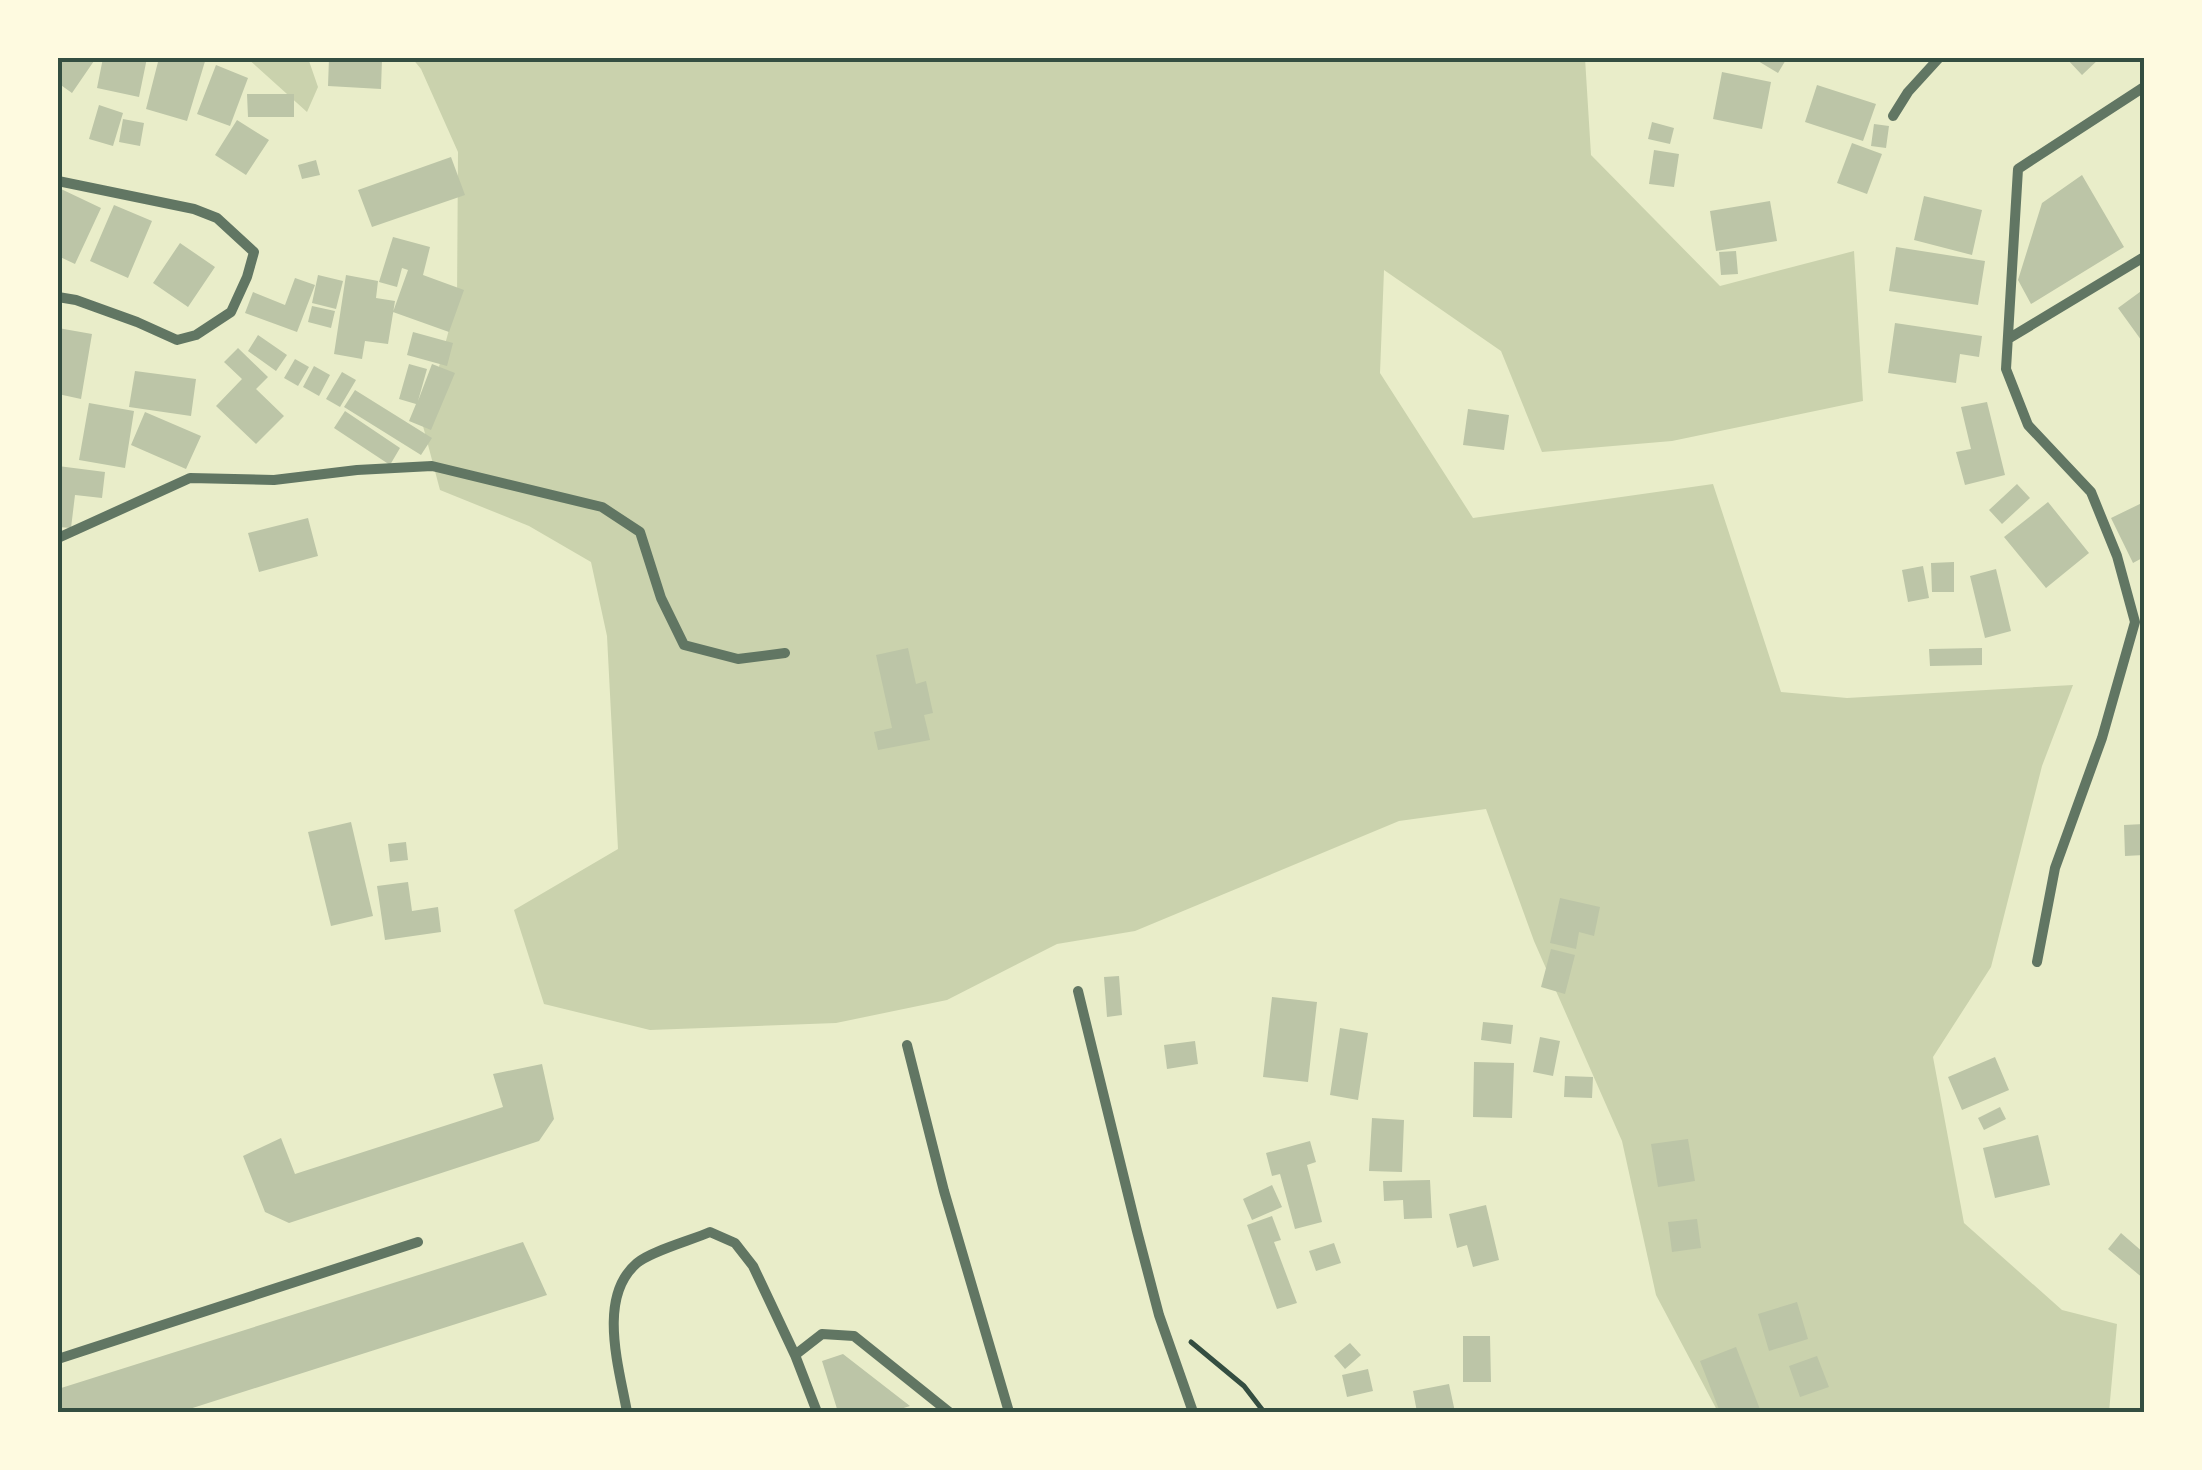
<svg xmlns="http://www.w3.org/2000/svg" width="2202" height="1470" font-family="'Varela Round',sans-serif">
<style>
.green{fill:#cad2ad}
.building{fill:#bcc5a7}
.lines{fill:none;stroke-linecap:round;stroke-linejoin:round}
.path{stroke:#344e41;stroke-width:5}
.minor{stroke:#617663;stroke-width:10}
.neatline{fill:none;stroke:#344e41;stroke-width:4}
</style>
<rect width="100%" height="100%" fill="#e9edc9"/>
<path class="green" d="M247,58H308L318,87L307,112Z
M412,58H1585L1591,155L1720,286L1854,251L1863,401L1672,441L1542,452L1501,351L1384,270L1380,373L1473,518L1713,484L1781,692L1847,698L2073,685L2042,766L1991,967L1933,1057L1964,1223L2062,1310L2117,1324L2109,1412H1718L1656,1295L1622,1141L1534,941L1486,809L1399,821L1135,931L1057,944L947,1000L836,1023L650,1030L544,1004L514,910L618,849L607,636L591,562L529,526L440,490L423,426L457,300L458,152L421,69Z"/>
<path class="building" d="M58,58H96L72,93L58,83Z
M103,58H147L139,97L97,88Z
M159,58H206L187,121L146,109Z
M329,58L382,59L381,89L328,86Z
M1753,58H1787L1778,73Z
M2066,58H2100L2082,75Z
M216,65L248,78L230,126L197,114Z
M1722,72L1771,82L1762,129L1713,119Z
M1817,85L1876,104L1863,141L1805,122Z
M247,94H294V117H248Z
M99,105L123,113L113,146L89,139Z
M123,119L144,123L140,146L119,142Z
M237,120L269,140L246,175L215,155Z
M1652,122L1674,128L1670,144L1648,139Z
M1874,124L1889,126L1886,148L1871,146Z
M1852,143L1882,154L1867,194L1837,183Z
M1654,150L1679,154L1674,187L1649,184Z
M451,157L465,195L372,227L358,190Z
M316,160L320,175L302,179L298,165Z
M2082,175L2124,247L2031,304L2018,280L2042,203Z
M61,189L101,208L75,264L58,256V196Z
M1924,196L1982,210L1972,255L1914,240Z
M1770,201L1777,241L1716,251L1710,211Z
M114,205L152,221L128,278L90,261Z
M393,237L430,247L423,275L464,290L449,332L393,312L408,270L402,268L397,287L379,282Z
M180,243L215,267L188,307L153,283Z
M1896,247L1985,261L1978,305L1889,291Z
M1736,251L1738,274L1721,275L1719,252Z
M318,275L343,281L336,309L312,303Z
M346,275L378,281L376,298L395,301L388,344L365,341L362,359L334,354Z
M295,278L315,285L297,332L245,313L253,292L285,305Z
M2144,289V344L2118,308Z
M312,306L335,311L331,328L308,322Z
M1895,323L1982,336L1979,357L1960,354L1956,383L1888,373Z
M58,328L92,334L81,399L58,394Z
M413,332L453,343L447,366L407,355Z
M258,335L287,355L276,371L248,351Z
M238,348L268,377L256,389L284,416L256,444L216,406L242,379L224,362Z
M295,359L309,367L298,386L284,378Z
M409,364L427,369L418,401L432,364L455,373L431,430L409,421L416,404L399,399Z
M314,366L330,375L319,396L303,387Z
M135,371L196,379L191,416L129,407Z
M342,372L356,380L340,407L326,399Z
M355,390L432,438L421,455L344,407Z
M1987,402L2005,475L1965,485L1956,452L1971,449L1961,407Z
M89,403L134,411L125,468L79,460Z
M1468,409L1509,415L1504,450L1463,445Z
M345,411L400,448L390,465L334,428Z
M145,412L201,436L186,469L131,445Z
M58,466L105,472L102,498L75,495L71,528L58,527Z
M2017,484L2030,498L2002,524L1989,510Z
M2048,502L2089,553L2046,588L2004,537Z
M2144,502V557L2133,563L2111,518Z
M308,518L318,556L259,572L248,533Z
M1954,562V592H1932L1931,563Z
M1923,566L1929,598L1908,602L1902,570Z
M1996,569L2011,631L1985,638L1970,576Z
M908,648L916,684L926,681L933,713L924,715L930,740L878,750L874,732L892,728L876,655Z
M1982,648V665L1930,666L1929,649Z
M351,822L373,916L331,926L308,832Z
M2144,824V855L2125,856L2124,825Z
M406,842L408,860L390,862L388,844Z
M408,882L412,911L438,907L441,932L385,940L377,886Z
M1560,898L1600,907L1594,936L1579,932L1576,949L1550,943Z
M1551,949L1575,955L1565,994L1541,987Z
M1119,976L1122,1015L1107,1017L1104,977Z
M1272,997L1317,1002L1308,1082L1263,1077Z
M1483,1022L1513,1025L1511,1044L1481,1040Z
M1340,1028L1368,1033L1358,1100L1330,1095Z
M1540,1037L1560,1041L1553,1076L1533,1072Z
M1195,1041L1198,1064L1167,1069L1164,1045Z
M1995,1057L2009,1090L1962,1110L1948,1077Z
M1474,1062L1514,1063L1512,1118L1473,1117Z
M542,1064L554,1119L539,1141L289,1223L265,1212L243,1156L281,1138L295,1174L503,1107L493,1074Z
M1565,1076L1593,1077L1592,1098L1564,1097Z
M2000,1107L2006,1119L1984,1130L1978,1118Z
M1372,1118L1404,1120L1402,1172L1369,1171Z
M2038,1135L2050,1185L1995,1198L1983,1148Z
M1688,1139L1695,1181L1658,1187L1651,1144Z
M1310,1141L1316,1162L1307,1165L1322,1222L1295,1229L1280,1174L1272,1176L1266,1153Z
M1430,1180L1432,1218L1404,1219L1403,1200L1384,1201L1383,1181Z
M1272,1185L1282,1207L1252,1220L1243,1199Z
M1486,1205L1499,1260L1473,1267L1467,1245L1457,1248L1449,1214Z
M1272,1216L1281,1240L1274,1242L1297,1303L1277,1309L1247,1225Z
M1697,1219L1701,1248L1672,1252L1668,1222Z
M2121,1233L2144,1253V1279L2108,1249Z
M523,1242L547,1295L180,1412H58V1389Z
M1334,1243L1341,1263L1316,1271L1309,1251Z
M1797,1302L1808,1339L1769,1351L1758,1314Z
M1463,1336H1490L1491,1382H1463Z
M1350,1343L1361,1355L1345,1369L1334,1356Z
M1736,1347L1761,1412H1720L1700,1361Z
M843,1354L910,1406L891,1412H838L822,1361Z
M1817,1356L1829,1387L1800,1397L1789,1366Z
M1368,1369L1373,1391L1347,1397L1342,1375Z
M1449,1384L1455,1412H1417L1413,1391Z"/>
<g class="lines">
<path class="path" d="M1191,1342L1244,1386L1264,1412"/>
<path class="minor" d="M1893,116L1908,92L1939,58
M58,181L194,209L217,218L254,252L247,277L231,312L196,335L177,340L137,322L76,300L58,297
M2008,339L2144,257
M58,538L190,478L274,480L357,470L432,466L602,507L640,532L661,598L684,645L738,659L785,653
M2037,962L2055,868L2102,738L2135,622L2117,556L2091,492L2028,425L2006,369L2018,169L2144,87
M1078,991L1137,1231L1159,1315L1193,1412
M907,1045L944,1191L1009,1412
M58,1359L418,1242
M627,1412C619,1367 597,1297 637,1263C651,1251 692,1240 710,1232L735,1243L753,1266L795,1355
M817,1412L795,1355L822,1334L854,1336L949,1412"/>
</g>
<rect width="2202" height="1470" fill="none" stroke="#fefae0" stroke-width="120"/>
<rect x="60" y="60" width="2082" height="1350" class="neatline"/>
</svg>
